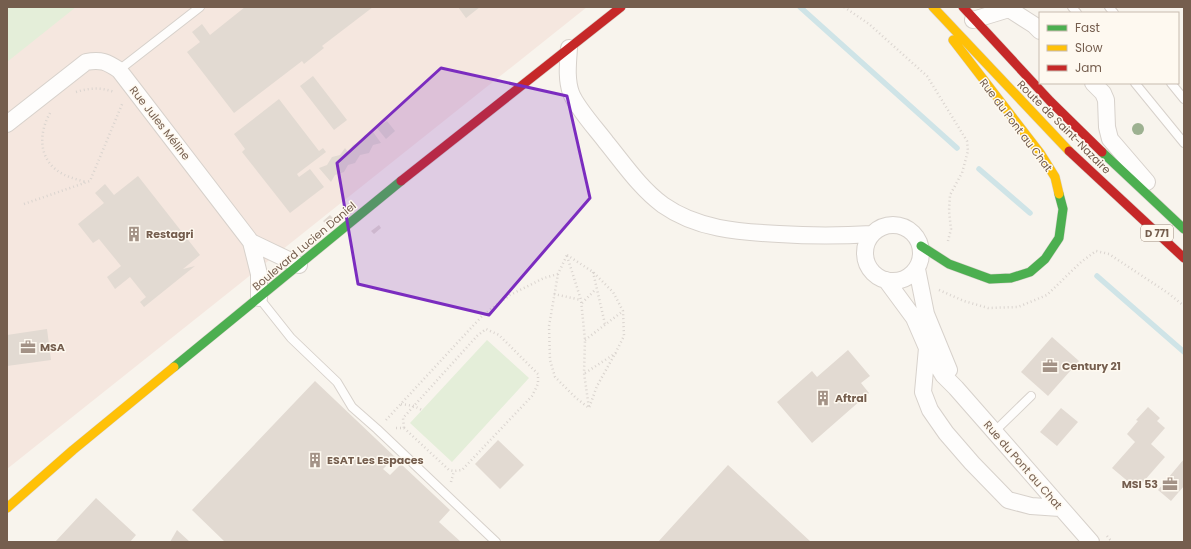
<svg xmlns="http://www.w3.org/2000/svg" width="1191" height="549" font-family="Poppins,sans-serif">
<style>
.commercial{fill:#f5e7df}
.green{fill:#e4eed9}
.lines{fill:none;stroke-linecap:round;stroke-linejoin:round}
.stream{stroke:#cfe4e7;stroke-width:5.5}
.building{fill:#e2dad2}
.lane-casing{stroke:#d7d1cb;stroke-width:10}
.street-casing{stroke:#d7d1cb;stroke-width:18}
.fast-casing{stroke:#d8d1cb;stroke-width:10}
.slow-casing{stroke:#d8d1cb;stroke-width:10}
.jam-casing{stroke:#d8d1cb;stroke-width:10}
.path{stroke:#dad4cf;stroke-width:2.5;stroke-dasharray:1 3;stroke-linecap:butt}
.lane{stroke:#fefdfc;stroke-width:8}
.street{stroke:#fefdfc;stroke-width:16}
.fast{stroke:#4caf50;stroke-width:9}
.slow{stroke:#ffc107;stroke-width:9}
.jam{stroke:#c62828;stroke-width:9}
.tree{fill:#9db191}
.marked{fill:#7b2cbf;fill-opacity:0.2;stroke:#7b2cbf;stroke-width:3;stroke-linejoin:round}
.labels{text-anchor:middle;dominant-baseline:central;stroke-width:3;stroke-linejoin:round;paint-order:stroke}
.shield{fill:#fef9f0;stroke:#9e8c7f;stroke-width:1}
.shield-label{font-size:10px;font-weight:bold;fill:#755e4e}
.street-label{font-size:11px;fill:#755e4e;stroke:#fef9f0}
.poi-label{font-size:11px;font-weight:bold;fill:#755e4e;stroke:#fef9f0;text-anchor:start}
</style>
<rect width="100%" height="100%" fill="#f8f4ed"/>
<path class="commercial" d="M7,7H587L7,469Z"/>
<path class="green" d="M7,7H76L7,62Z
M487,340L529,378L452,462L410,423Z"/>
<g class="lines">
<path class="stream" d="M800,7L957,148
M979,169L1030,213
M1097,276L1184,352"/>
</g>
<path class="building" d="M245,7H373L322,46L324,48L304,64L302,61L234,113L187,52L200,42L192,32L202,24L210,35Z
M458,7H480L466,18Z
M313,76L347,120L334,130L300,86Z
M279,99L319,151L323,148L326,152L297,174L299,177L310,169L324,187L290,213L242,152L245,149L234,134Z
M387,121L395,131L386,139L377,128Z
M373,132L381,143L373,145L369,153L360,155L355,163L348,165L344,172L335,175L331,182L319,168L327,165L332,157L340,155L345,148L348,152L353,145L360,142L365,135Z
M138,176L200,255L183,269L195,266L144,307L140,302L146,297L130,277L115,289L107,277L121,266L99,239L93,243L78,224L104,203L95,193L105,184L114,195Z
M330,215L333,218L326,224L323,221Z
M379,225L381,228L374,234L371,231Z
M47,329L51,360L7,366V335Z
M1052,337L1079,361L1048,396L1021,372Z
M848,350L870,376L861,383L869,393L812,443L777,402L812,371L817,377Z
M315,381L395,457L383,469L390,475L401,464L450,510L439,522L461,542H225L192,510Z
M1148,407L1160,418L1157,421L1165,428L1151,444L1165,457L1137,489L1112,468L1135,442L1127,434L1138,421L1136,420Z
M1061,408L1078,422L1057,446L1040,432Z
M498,440L524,465L500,489L475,464Z
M1184,459V486L1171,501L1158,490Z
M728,465L811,542H658Z
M96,498L136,535L130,542H55Z
M177,530L190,542H170Z"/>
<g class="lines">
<g class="lane-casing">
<path id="lane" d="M1072,7L1077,13
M1109,7L1114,13
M119,70L200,7
M1135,83L1184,143
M1171,83L1184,99
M260,299L291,338L337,382L352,407L377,429L496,542
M994,432L1031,396"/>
</g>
<g class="street-casing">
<path id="street" d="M1009,9L1034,25L1040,31
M973,20L1009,9
M569,48C568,63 566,79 571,93C576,107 597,130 606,142C624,164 640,188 663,205C697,229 738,232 779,234C810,236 841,236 872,234
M1093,83L1103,93L1106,100L1107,127L1110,139L1147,182
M7,124L86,62C101,59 107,62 119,70L251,242L299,265
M865 253a28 28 0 1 1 56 0a28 28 0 1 1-56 0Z
M251,242L259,274V298
M917,269L926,314L949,370
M886,280L914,318L927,348L943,375L956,388L1091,542
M927,348L923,392L930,410L946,433L972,463L1008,500L1031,506L1060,508"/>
</g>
<g class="fast-casing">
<path id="fast" d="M1102,152L1184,229
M921,246L949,264L990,279L1011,278L1030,272L1045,259L1059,238L1063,209L1059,194
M174,367L401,181"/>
</g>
<g class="slow-casing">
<path id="slow" d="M933,7L1069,151
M953,40L1040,153L1055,177L1059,194
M7,508L73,450L174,367"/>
</g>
<g class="jam-casing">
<path id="jam" d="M963,7L1050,101L1102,152
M1069,151L1184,258
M401,181L621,7"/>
</g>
<path class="path" d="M844,7L869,24L927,76L967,141L968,151L962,173L950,195L949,211L951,229L948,241
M76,92C89,88 101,87 114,92
M50,113C40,131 38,153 54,168C63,176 75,179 86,182
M24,204L90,181L123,102
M567,255L593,272L613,292L623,311L624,336L616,352L597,386L589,408L576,398L555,377L550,360L549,326L558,274Z
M567,256L581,300L585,340L584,373L589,408
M593,272L605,324
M939,290L964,301L988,308L1018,307L1047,295L1081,262L1096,251L1109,254L1168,293L1184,306
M554,294L581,300
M582,303L596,289
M585,340L623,311
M585,373L616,353
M401,404L414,406L422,410
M386,420L483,315L510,295L544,278L558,274
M396,428H404L449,470L454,471L462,470L532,396L538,384V374L499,335L486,329L477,336L403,418L404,428
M451,482L454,471
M1107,536L1112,542"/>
<use href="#lane" class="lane"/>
<use href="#street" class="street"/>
<use href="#fast" class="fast"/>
<use href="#slow" class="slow"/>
<use href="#jam" class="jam"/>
</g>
<circle class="tree" cx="1138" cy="129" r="6"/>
<path class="marked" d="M441,68L567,96L590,198L489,315L358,284L337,163Z"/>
<defs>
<g id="building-bare" transform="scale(1.2)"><path d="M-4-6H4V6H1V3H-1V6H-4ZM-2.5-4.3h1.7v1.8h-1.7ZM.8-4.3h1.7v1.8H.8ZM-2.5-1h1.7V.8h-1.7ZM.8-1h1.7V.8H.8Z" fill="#a39286" stroke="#fef9f0" stroke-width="2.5" paint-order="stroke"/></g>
<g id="office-bare" transform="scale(1.2)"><path d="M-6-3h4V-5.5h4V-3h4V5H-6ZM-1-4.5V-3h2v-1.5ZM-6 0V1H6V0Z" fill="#a39286" stroke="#fef9f0" stroke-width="2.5" paint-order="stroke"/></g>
</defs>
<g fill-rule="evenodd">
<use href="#building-bare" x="134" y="234"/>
<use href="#office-bare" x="28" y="347"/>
<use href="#office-bare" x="1050" y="366"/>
<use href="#building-bare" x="823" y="398"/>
<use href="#building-bare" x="315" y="460"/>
<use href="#office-bare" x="1170" y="484"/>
</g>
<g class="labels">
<rect class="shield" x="1141" y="225" width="32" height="16" rx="3"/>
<g class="shield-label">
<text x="1157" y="233">D 771</text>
</g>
<g class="street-label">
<text transform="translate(160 123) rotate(52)">Rue Jules Méline</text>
<text transform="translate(1016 125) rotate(53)">Rue du Pont au Chat</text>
<text transform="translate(1064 127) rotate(45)">Route de Saint-Nazaire</text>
<text transform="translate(304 246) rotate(-40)">Boulevard Lucien Daniel</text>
<text transform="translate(1023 465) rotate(49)">Rue du Pont au Chat</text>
</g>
<g class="poi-label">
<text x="146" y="234">Restagri</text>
<text x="40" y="347">MSA</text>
<text x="1062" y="366">Century 21</text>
<text x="835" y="398">Aftral</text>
<text x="327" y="460">ESAT Les Espaces</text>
<text x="1158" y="484" text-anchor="end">MSI 53</text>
</g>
</g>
<rect width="1191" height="549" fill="none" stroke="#755e4e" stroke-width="16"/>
<rect x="1039" y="12" width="140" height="72" fill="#fef9f0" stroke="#c7bbaf"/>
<rect x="1047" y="25" width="20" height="6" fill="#4caf50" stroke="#c7bbaf"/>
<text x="1075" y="32" font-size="12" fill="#755e4e">Fast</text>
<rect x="1047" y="45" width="20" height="6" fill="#ffc107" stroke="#c7bbaf"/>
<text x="1075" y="52" font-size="12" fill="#755e4e">Slow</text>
<rect x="1047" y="65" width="20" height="6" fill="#c62828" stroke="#c7bbaf"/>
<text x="1075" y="72" font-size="12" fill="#755e4e">Jam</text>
</svg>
